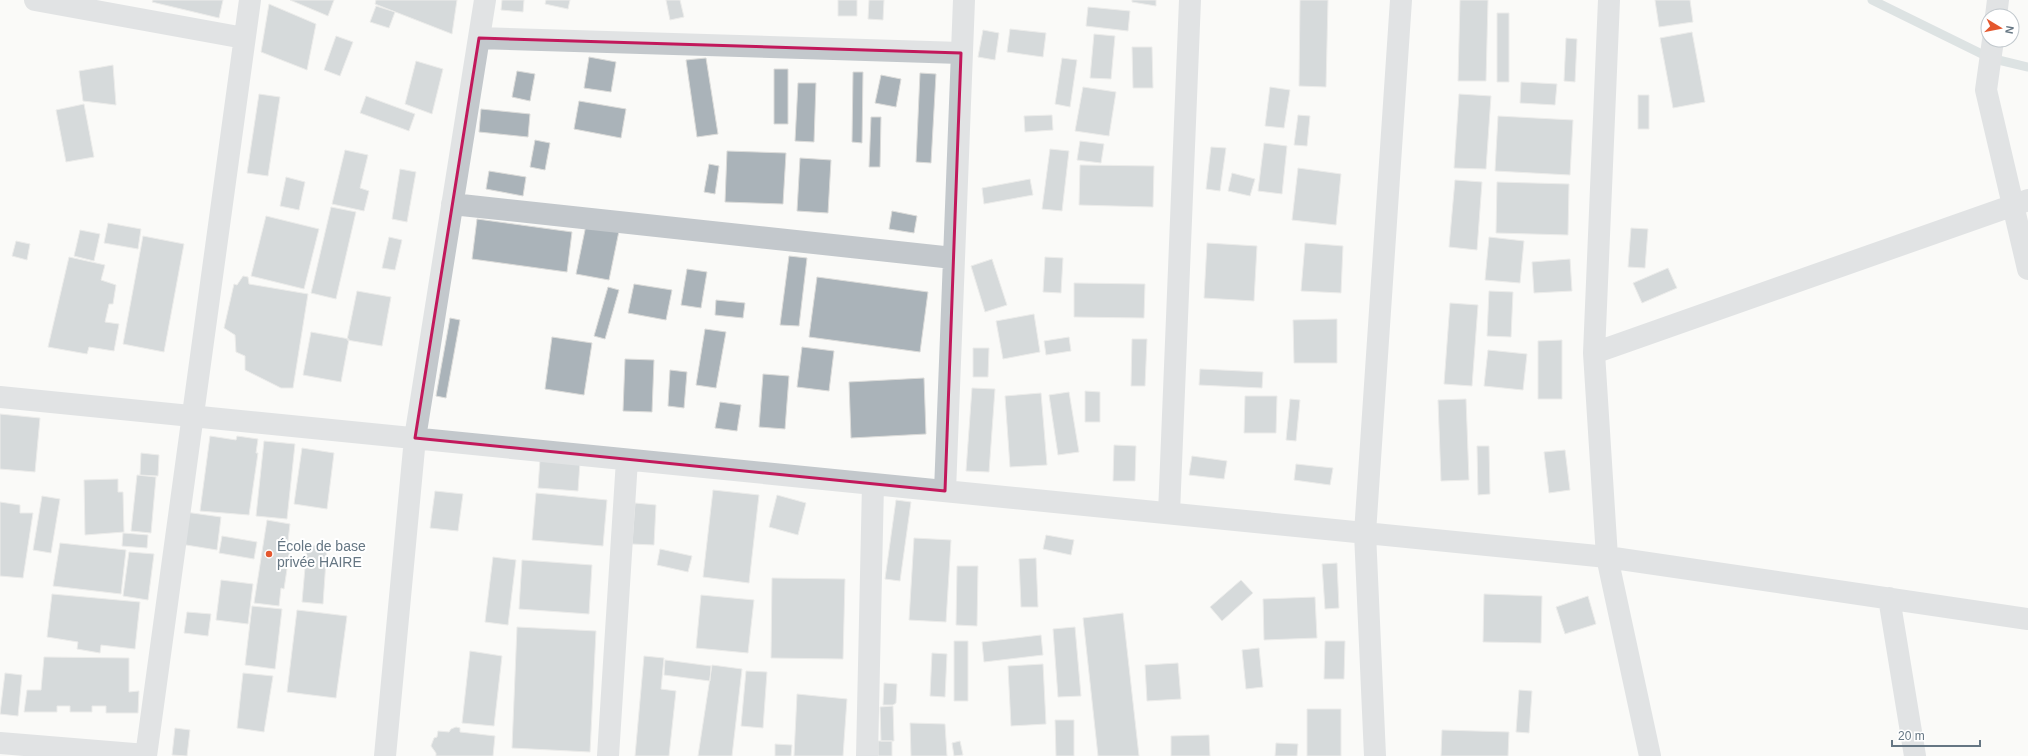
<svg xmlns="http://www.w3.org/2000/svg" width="2028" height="756" font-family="Helvetica,sans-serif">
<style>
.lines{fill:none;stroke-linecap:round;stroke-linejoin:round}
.stream{stroke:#bbc7cb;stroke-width:9}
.building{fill:#aab3b9;stroke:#dcdcda}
.minor{stroke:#c3c8cc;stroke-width:22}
.marked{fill:none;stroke:#c2185b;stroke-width:3;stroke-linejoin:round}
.poi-dot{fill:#e4572e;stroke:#fff;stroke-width:1.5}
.labels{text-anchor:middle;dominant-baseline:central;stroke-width:4;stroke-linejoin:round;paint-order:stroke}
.poi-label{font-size:14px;fill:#657683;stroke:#fff;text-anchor:start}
</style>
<rect width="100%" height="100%" fill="#fafaf8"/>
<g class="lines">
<path class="stream" d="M1872,0L1990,58L2028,67"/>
</g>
<path class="building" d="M153,0H223L219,18L152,2Z
M290,0H334L328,16Z
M376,0H457L452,34L375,4Z
M502,0H524L523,12L501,10Z
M546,0H570L568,9L545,4Z
M666,0H680L684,17L670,20Z
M838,0H857V16H838Z
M869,0H884L883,20L868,19Z
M1132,0H1156V6L1132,2Z
M1300,0H1328L1326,87L1299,86Z
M1460,0H1488L1486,81H1458Z
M1655,0H1690L1693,22L1659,27Z
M269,4L316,24L307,70L261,52Z
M376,6L395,12L389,28L370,22Z
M1088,7L1130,11L1128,31L1086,26Z
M1497,13H1509V82H1497Z
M1010,29L1046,33L1043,57L1007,52Z
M983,30L999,33L995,60L978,57Z
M1692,32L1705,102L1673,108L1660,38Z
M1094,34L1115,36L1111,79L1090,78Z
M336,36L353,42L340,76L324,70Z
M1566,38L1577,39L1575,82L1564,81Z
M1132,47H1152L1153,88H1133Z
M589,57L616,62L611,92L584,88Z
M706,58L718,134L697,137L686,60Z
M1062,58L1077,60L1070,107L1055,104Z
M416,61L443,69L432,114L405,104Z
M113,65L116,105L83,101L79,71Z
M774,69H788V124H774Z
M517,71L535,74L530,101L512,97Z
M853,72H863L862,143L852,142Z
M920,73L936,74L931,163L916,162Z
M881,75L901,79L896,107L875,103Z
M1521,82L1557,84L1555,105L1520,103Z
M798,83H816L814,142L795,141Z
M1083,87L1116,92L1109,136L1075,131Z
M1270,87L1290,90L1284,128L1265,126Z
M259,94L280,97L268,176L247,173Z
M1459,94L1491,96L1486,169L1454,168Z
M1638,95H1649V129H1638Z
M366,96L415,114L409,131L360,113Z
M579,101L626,109L621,138L574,129Z
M84,104L94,157L66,162L56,110Z
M481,109L530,114L528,137L479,132Z
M1052,115L1053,130L1025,132L1024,116Z
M1298,115L1310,116L1307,146L1294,145Z
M1498,116L1573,120L1570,175L1495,171Z
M871,117H881L880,167H869Z
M535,140L550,143L545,170L530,167Z
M1080,141L1104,144L1101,163L1077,160Z
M1264,143L1287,146L1282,194L1258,191Z
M1211,147L1226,148L1220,191L1206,189Z
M1050,149L1069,151L1062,211L1042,209Z
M345,150L368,155L360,188L369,191L364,211L332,204Z
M727,151L786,153L783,204L725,202Z
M800,158L831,160L828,213L797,211Z
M709,164L719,166L715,194L704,192Z
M1080,165L1154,166L1153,207L1079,205Z
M1298,168L1341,174L1336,225L1292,220Z
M400,169L416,172L407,222L392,219Z
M489,171L526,177L523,196L486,189Z
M1232,173L1255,179L1250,196L1228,191Z
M286,177L305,182L299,210L280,206Z
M1030,179L1033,195L984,204L982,188Z
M1455,180L1482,182L1477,250L1449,247Z
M1497,182L1569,184L1568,235L1496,233Z
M331,207L356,212L336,299L311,293Z
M892,211L917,216L914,233L889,229Z
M266,216L319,229L304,289L251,276Z
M477,219L572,232L567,272L472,259Z
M108,223L141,229L138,249L104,243Z
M586,225L619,231L609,280L576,274Z
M1631,228L1648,229L1645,268L1628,267Z
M80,230L100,234L94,261L74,256Z
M143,236L184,244L164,352L123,344Z
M389,237L402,240L395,270L382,268Z
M1489,237L1524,241L1520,283L1485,280Z
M16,241L30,244L27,260L12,256Z
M1207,243L1257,246L1254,301L1204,298Z
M1305,243L1343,246L1341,293L1301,291Z
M789,256L807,258L799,326L780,325Z
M69,257L105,265L101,280L116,285L113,304H109L105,322L119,324L114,351L89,347L87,354L48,347Z
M1045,257L1063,258L1061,293L1043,292Z
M992,259L1007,305L985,312L971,266Z
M1570,259L1572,291L1534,293L1532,262Z
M1668,268L1677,288L1642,303L1633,283Z
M687,269L707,272L701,308L681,305Z
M243,276L248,277L249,284L308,294L293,388H281L245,370V356L236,352L235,335L224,328L234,284L237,285Z
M817,277L928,292L920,352L809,337Z
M1074,283L1145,284L1144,318L1074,317Z
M634,284L672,290L666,320L628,313Z
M608,287L619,290L605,339L594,336Z
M357,291L391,297L382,346L347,340Z
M1489,291L1513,292L1511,337L1487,336Z
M716,300L745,303L743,318L715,315Z
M1450,303L1478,305L1472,386L1444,384Z
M1034,314L1040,352L1003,359L996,321Z
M450,318L460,320L446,398L436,396Z
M1337,319V363H1294L1293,320Z
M705,329L726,332L716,388L696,385Z
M311,332L349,339L341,382L303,375Z
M552,337L592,343L584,395L545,389Z
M1069,337L1071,351L1046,355L1044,341Z
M1132,339H1147L1145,386H1131Z
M1562,340V399H1538V341Z
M802,347L834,351L829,391L797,387Z
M973,348H989L988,377H973Z
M1488,350L1527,354L1523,390L1484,386Z
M625,359L654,360L652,412L623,411Z
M1200,369L1263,372L1262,388L1199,385Z
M670,370L687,372L684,408L668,406Z
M763,374L789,376L785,429L759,427Z
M924,378L926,434L851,438L849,382Z
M972,388L995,389L989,472L966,471Z
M1085,391L1100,392V422H1085Z
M1069,392L1079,452L1058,455L1049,395Z
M1041,393L1047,465L1010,467L1005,396Z
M1245,396H1277L1276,433H1244Z
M1290,399L1300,400L1296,441L1286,440Z
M1466,399L1469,480L1441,481L1438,400Z
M720,402L741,405L737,431L715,428Z
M0,414L40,418L35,472L0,469Z
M210,436L236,440L237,436L258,439L256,453H258L249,515L200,511Z
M264,441L295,444L287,519L256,516Z
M1114,445L1136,446L1135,481H1113Z
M1477,446H1489L1490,494L1478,495Z
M302,448L334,453L327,509L294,504Z
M1565,450L1570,490L1549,493L1544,452Z
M141,453L159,455L158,476L140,475Z
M1192,456L1227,461L1224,479L1189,475Z
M540,459L580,462L578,491L538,488Z
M1296,464L1333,468L1330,485L1294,480Z
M137,475L156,477L151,533L131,531Z
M118,479V492H123L124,532L85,535L84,480Z
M713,490L759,495L749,583L703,577Z
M435,491L463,494L458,531L430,528Z
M536,493L607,500L603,546L532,540Z
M777,495L806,503L798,535L769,527Z
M42,496L60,499L51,553L33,550Z
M896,500L911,502L900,581L885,579Z
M0,502L20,505V513H33L23,578L0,576Z
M635,503L656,505L654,545L632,544Z
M185,512L221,517L217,550L180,544Z
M267,520L290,524L287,549H290L284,589L281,588L279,606L254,603Z
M123,533L148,535L147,548L122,546Z
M1046,535L1074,540L1071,555L1043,549Z
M222,536L257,542L254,559L219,553Z
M914,538L951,540L946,622L909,620Z
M60,543L126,550L121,594L53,586Z
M307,545L327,546L323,604L302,602Z
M660,549L692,556L688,572L657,565Z
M129,552L154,554L148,600L123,596Z
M493,557L516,560L508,625L485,622Z
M1036,558L1038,607H1021L1019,559Z
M522,560L592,565L589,614L519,609Z
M1337,563L1339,608L1325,609L1322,564Z
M957,566H978L977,626L956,625Z
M772,578L845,579L843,659L771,658Z
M221,580L253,584L248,624L216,620Z
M1241,580L1253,593L1222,621L1210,607Z
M52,594L140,602L135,649L101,645L100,653L77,649L78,642L47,637Z
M1484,594L1542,596L1541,643L1483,642Z
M701,595L754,600L748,653L696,648Z
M1588,596L1596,624L1565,634L1556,607Z
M1315,597L1317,638L1264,640L1263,599Z
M252,606L282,609L275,669L245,665Z
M297,610L347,616L336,698L287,692Z
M187,612L211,614L208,636L184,633Z
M1123,613L1139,756H1098L1083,618Z
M517,627L596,631L590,752L512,748Z
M1075,627L1081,696L1058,697L1053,629Z
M1041,635L1043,655L984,662L982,642Z
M954,641H968V701H954Z
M1325,641H1345L1344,679H1324Z
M1259,648L1263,687L1246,689L1242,650Z
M470,651L502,656L494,726L462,723Z
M932,653L947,654L945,697L930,696Z
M644,656L664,658L661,689L676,691L669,756H635Z
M44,657L129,658V692L139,691L138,713H106V706H92V712H70V706H57V712H24L27,690H41Z
M665,660L711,666L710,681L664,675Z
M1178,663L1181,699L1147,701L1145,665Z
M1043,664L1046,724L1011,726L1008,666Z
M712,665L742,669L732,756H698Z
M746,671L767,672L763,728L741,726Z
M5,673L22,675L18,716L0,714Z
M243,673L273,676L264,732L237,728Z
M884,683L897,684L896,703L893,705H883Z
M1519,690L1532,691L1529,733L1516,732Z
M797,694L847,699L843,756H794Z
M893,706L894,741H881L880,707Z
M1307,709H1341V756H1307Z
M1055,720H1074V756H1056Z
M910,723L945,724L947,756H911Z
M456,727L460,728V732L495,736L493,756H436V753L431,746L434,738L437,737L438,731L449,732L451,729Z
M175,728L190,730L187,756L172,755Z
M1442,730L1509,732L1508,756H1441Z
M1209,735L1210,756H1171V736Z
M878,741H892V756H878Z
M960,741L963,755L954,756L952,743Z
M1276,743L1298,744L1297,756H1275Z
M775,744L792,745L791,756H775Z"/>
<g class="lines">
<path class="minor" d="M35,0L244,38
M1609,0L1594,353L1607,557L1650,756
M1996,16L1998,0
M479,38L961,53
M1993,40L1986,90L2028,269
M452,204L953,258
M1594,353L2028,200
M0,397L1607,557L2028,619
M945,491L964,0
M1169,513L1190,0
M1889,598L1915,756
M0,743L146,755
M146,756L250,0
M385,756L415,438L485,0
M608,756L627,460
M867,756L873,484
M1375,756L1365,533L1401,0"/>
</g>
<path d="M0 0H2028V756H0ZM479,38L961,53L945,491L415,438Z" fill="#fafaf8" fill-opacity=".55" fill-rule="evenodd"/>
<path class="marked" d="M479,38L961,53L945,491L415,438Z"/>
<circle class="poi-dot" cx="269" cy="554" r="4"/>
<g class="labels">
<g class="poi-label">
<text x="277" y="546">École de base<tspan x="277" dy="16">privée HAIRE</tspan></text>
</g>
</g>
<g transform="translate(2000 28) rotate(100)"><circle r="19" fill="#ffffff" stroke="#c1c8cd"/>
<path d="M0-3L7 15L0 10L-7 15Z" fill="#e4572e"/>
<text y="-6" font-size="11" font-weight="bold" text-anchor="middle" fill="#657683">N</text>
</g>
<path d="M1892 740v6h88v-6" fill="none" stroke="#657683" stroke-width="2"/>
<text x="1898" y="740" font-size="12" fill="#657683" stroke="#ffffff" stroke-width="3" paint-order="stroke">20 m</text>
</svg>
